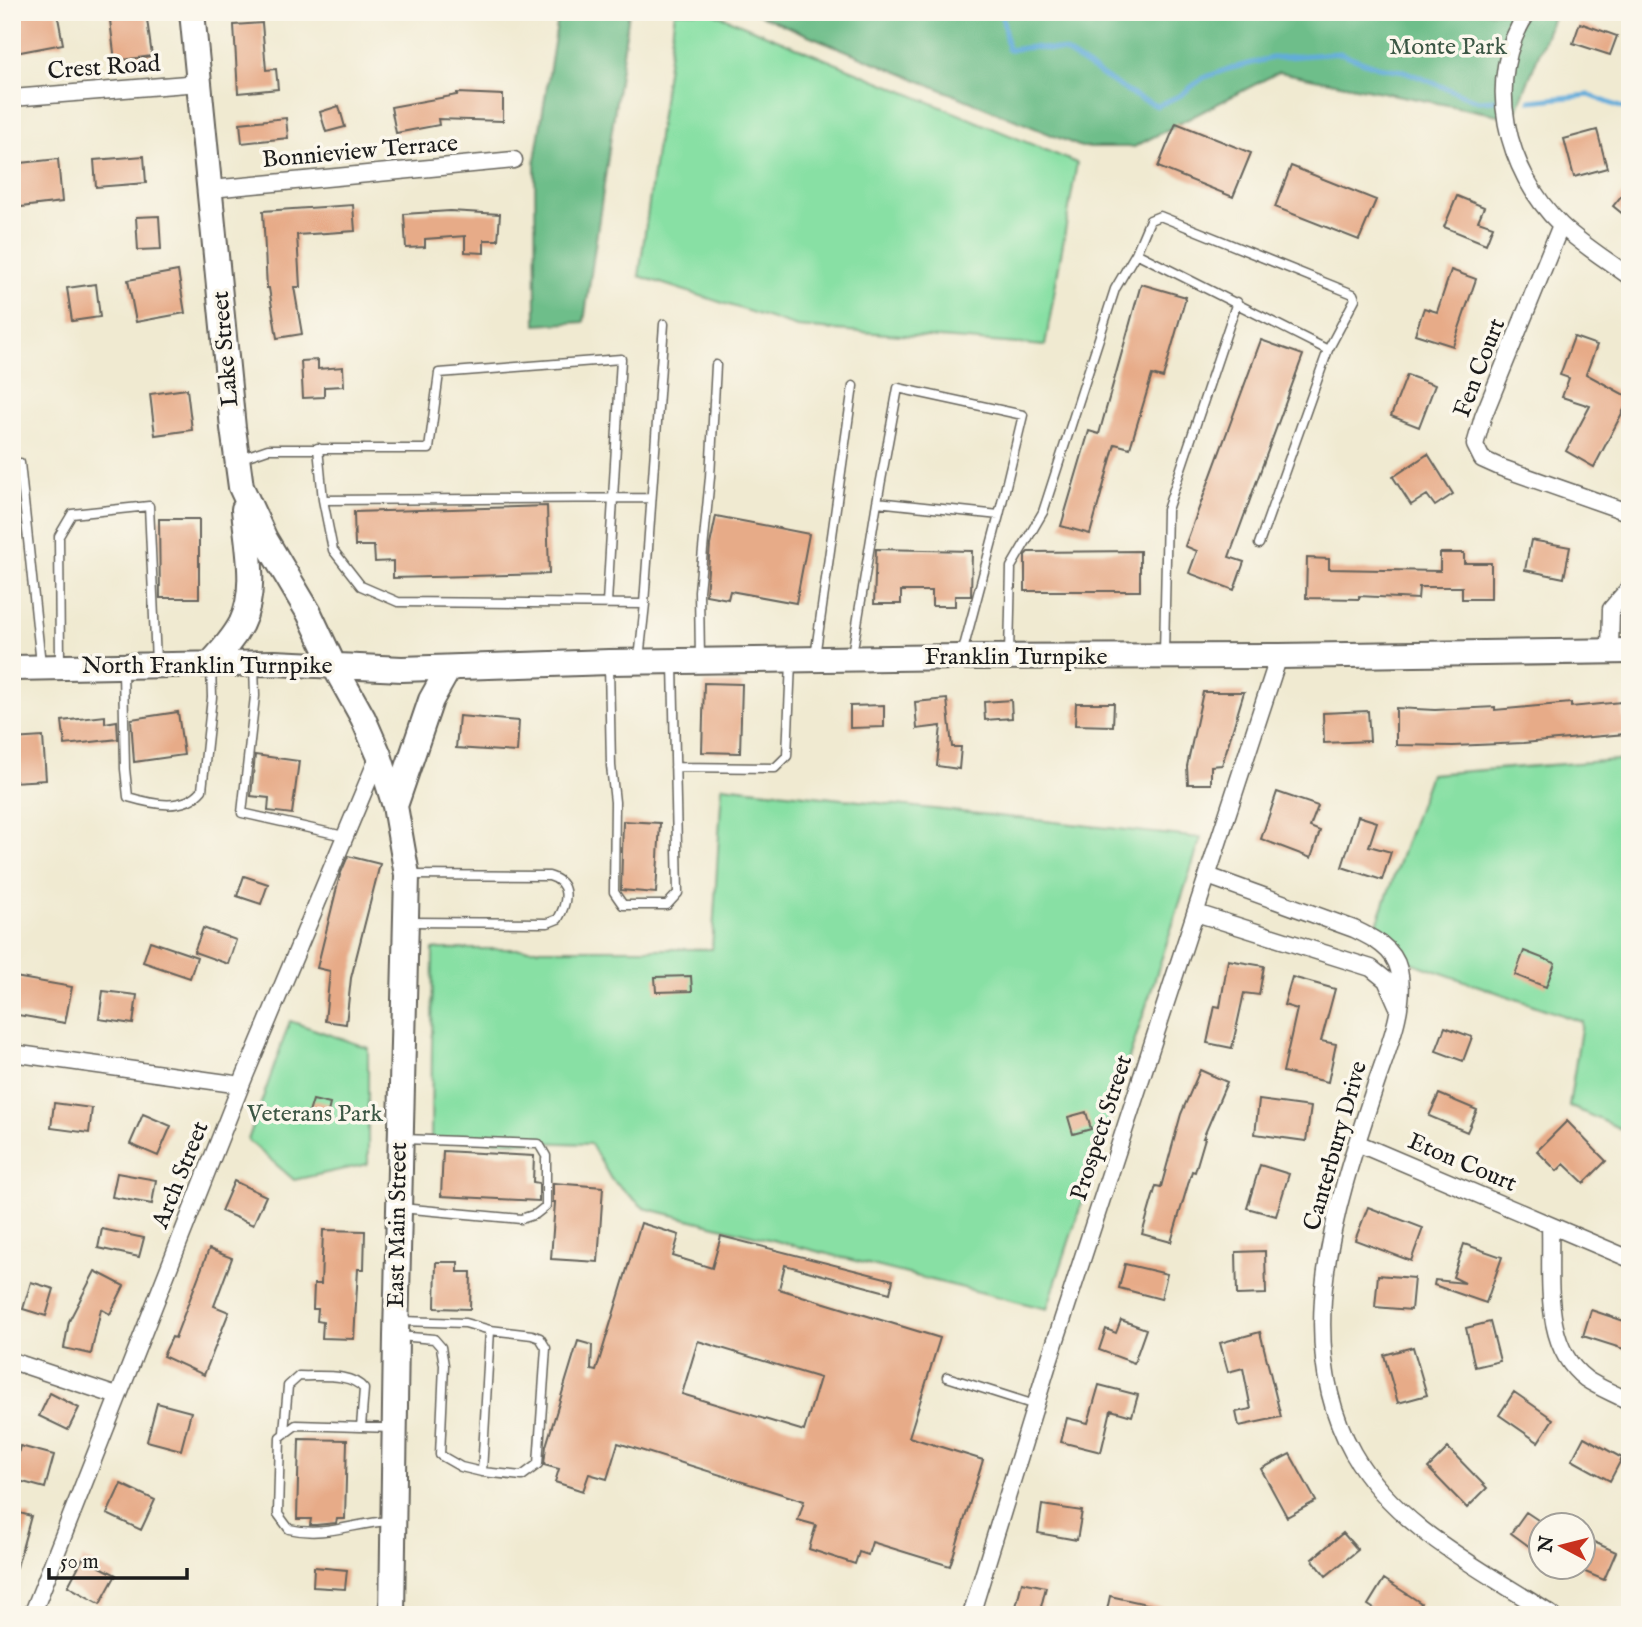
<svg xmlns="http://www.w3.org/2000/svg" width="1642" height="1627" font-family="'IM FELL English',serif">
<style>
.green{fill:#88e0a4;stroke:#527e60;stroke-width:2}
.forest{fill:#6ebe8a;stroke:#456d53;stroke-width:2}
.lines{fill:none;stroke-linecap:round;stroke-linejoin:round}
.stream{stroke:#62acda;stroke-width:5}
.building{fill:#e7ab88;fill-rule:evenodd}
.lane-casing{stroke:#66645b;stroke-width:11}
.street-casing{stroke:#66645b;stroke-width:19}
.primary-casing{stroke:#66645b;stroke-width:28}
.lane{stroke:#fff;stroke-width:8}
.street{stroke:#fff;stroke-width:16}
.primary{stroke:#fff;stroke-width:24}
.labels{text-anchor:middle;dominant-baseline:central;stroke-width:7;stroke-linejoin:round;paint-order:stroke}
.park-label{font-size:24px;fill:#3c5745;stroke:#fbf7ec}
.street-label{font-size:24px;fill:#1c1c1c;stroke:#fbf7ec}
</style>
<rect width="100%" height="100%" fill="#fbf7ec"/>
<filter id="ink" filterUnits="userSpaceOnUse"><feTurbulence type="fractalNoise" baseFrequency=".0143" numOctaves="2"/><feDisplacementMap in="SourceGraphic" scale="14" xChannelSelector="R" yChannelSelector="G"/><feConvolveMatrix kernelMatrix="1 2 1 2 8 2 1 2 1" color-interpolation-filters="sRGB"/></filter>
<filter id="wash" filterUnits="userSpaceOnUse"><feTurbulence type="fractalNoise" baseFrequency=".00686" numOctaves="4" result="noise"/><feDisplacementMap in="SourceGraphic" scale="28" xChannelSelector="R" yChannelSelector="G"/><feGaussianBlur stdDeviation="1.57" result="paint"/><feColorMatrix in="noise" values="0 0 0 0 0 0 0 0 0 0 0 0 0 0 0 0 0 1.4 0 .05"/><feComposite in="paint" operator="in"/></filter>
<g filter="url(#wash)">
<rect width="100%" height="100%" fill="#f0ead1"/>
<path class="green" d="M675,12H711L1077,163L1045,346L797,327L639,276Z
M1630,759V1133L1569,1106L1582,1022L1407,961L1395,945L1376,927L1430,774Z
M722,786L1201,838L1047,1309L644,1208L611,1179L591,1144L431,1139L433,949H712Z
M290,1021L368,1048V1164L294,1180L248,1140Z"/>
<path class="forest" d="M559,12H629L584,322L536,325L535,160Z
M752,12H1555L1514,118L1279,72L1134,147H1081Z"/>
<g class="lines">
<path class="stream" d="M1000,12L1002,14L1008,50L1033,47L1064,51L1133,95L1157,106L1181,95L1203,78L1228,69L1272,58L1340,53L1378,67L1404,71L1478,101L1495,100
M1530,101L1589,95L1630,111"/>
</g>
<g id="blocks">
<path class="building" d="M19,12H57L63,44L15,53L12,37V14Z
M109,12H146L152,56L115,61Z
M262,23L266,70L276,69L278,89L238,93L234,25Z
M1580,23L1617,36L1610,55L1573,43Z
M457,93L503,95V121L438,119L439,125L396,133L391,107L457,95Z
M339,106L345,127L326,132L320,112Z
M286,118L288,138L242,143L240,123Z
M1176,123L1251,153L1233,197L1158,167Z
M1597,130L1607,168L1574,177L1564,139Z
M144,156L146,183L96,187L94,160Z
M58,159L62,202L12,208V164Z
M1291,166L1376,200L1359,240L1275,207Z
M1630,185V220L1613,206Z
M1457,196L1484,207L1478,221L1493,226L1486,244L1444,227Z
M353,205L355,231L297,235L300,287H294L302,334L277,338L269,288H267L263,211Z
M450,211L500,214L498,240H484V253L465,252V236L425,239V247L406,248L404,214Z
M159,216L161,249L138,250L136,217Z
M1451,270L1476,279L1453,346L1415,334L1424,308L1437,312Z
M178,271L185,313L136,322L128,280Z
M96,284L100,317L72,321L67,288Z
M1141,284L1186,297L1163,378L1152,375L1130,448L1115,444L1090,534L1061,526L1089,431L1099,434Z
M1574,337L1597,345L1586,374L1630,398L1594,467L1566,451L1590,406L1562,397L1569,378L1560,375Z
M1261,340L1303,355L1229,557L1244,562L1234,590L1189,573L1197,551L1185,546Z
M318,360V369L343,367L344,386L324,387V397L303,398L301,361Z
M1407,375L1435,385L1419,427L1391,416Z
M187,389L192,430L155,435L150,394Z
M1428,454L1453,494L1435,506L1427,495L1411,505L1393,477Z
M547,506L549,574L393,578V561L375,562L374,546H355L354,512Z
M716,516L809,534L796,603L730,591L728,599L706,595L710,545Z
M159,519H199V598H160Z
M1531,540L1570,547L1564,578L1525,570Z
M876,549L972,551L971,596H955V606H932V591H901V604H874Z
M1140,551V591H1025V555L1028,552Z
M1440,553H1464V563H1491V599H1462V587H1419L1418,599L1359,596V599L1306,598L1307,558L1329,559V569L1440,571Z
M704,683L742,684L740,753L702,752Z
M1203,692H1244L1222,765L1211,766V784H1188L1187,766Z
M947,699L952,747H961L959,769L937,766L941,726L917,729L915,702Z
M1011,700L1012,718L985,720L984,702Z
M1621,702L1625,734L1523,743L1453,746L1396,745V708L1435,710L1495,707V710L1571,703V707Z
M1076,703H1114L1113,726L1075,725Z
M884,705V727L850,728V706Z
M1368,711L1370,741L1324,743L1323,713Z
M178,712L184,755L134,762L131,719Z
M105,716V723L117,721L118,739L65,745L62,721Z
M459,716L519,721L517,752L456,748Z
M43,737L46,780L12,782V739Z
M255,755L299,761L292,814L268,811L269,798L251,796Z
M1277,792L1318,806L1310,827L1320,831L1311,858L1261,839Z
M1358,816L1377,822L1369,846L1391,852L1382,880L1342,867Z
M623,821L660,823L656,893L621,890Z
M348,856L380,864L351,978L346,1024L325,1021L330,971L317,968L340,875Z
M244,876L268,884L261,904L237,896Z
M203,928L236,940L228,964L194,952Z
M150,941L197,957L190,978L143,962Z
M1524,951L1555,963L1546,987L1515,975Z
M1228,960L1264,966L1259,995L1244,993L1232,1048L1207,1043L1215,1006L1220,1007Z
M691,976L692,991L656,992L655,977Z
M15,977L72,987L65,1023L12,1014Z
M1292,977L1335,989L1321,1041L1336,1044L1328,1082L1283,1072L1297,1009L1284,1005Z
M103,991L137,995L133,1024L99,1019Z
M1445,1027L1472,1037L1463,1061L1436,1051Z
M1200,1070L1227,1082L1203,1138H1205L1195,1172L1192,1171L1171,1242L1142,1234L1156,1186L1161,1187L1181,1114Z
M1439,1094L1477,1110L1467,1132L1429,1116Z
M313,1100L330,1104L326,1121L308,1116Z
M1259,1100L1311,1107L1306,1141L1255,1134Z
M54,1103L92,1108L89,1133L51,1128Z
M1086,1112L1091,1129L1073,1134L1068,1117Z
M143,1114L171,1126L158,1156L130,1144Z
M1567,1121L1606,1161L1584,1183L1564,1164L1557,1171L1537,1151Z
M443,1151L534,1156L533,1182L539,1183V1201L441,1196Z
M1260,1165L1289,1174L1276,1216L1247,1208Z
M117,1173L156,1180L152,1204L112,1197Z
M234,1181L266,1196L253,1225L221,1211Z
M553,1183L603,1187L598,1262L551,1259L555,1202H553Z
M1368,1207L1423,1228L1411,1261L1355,1240Z
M641,1223L679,1235L673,1256L712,1268L721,1236L893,1280L890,1293L785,1265L779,1289L940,1338L909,1437L983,1460L950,1566L872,1542L868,1555L859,1552L855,1564L809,1549L816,1525L798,1520L804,1501L618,1443L607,1479L589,1474L583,1491L555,1482L559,1469L544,1465L546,1446L578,1341L592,1345L591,1370L596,1371ZM698,1341L820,1378L804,1431L682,1394Z
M102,1229L144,1238L139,1257L98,1248Z
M323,1230L365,1231L364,1269H358L354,1339L322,1338L323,1322L317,1321L318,1309H313L314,1284H321Z
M1464,1244L1502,1257L1486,1303L1434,1285L1435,1280L1465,1283L1453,1277Z
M209,1249L232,1258L214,1306L229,1312L204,1375L163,1356L172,1337L175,1338Z
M1265,1251L1266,1294L1237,1295L1236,1252Z
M436,1262H458V1272H471L470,1309L435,1308Z
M1125,1264L1167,1274L1161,1299L1119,1288Z
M95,1271L124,1286L110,1314L101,1309L91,1354L64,1348L69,1321Z
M1378,1275L1414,1278L1411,1310L1375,1307Z
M31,1282L54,1289L46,1316L23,1309Z
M1591,1310L1630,1323V1351L1583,1336Z
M1121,1320L1146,1329L1134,1363L1099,1350L1106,1329L1116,1333Z
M1490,1322L1500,1361L1475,1367L1466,1328Z
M1260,1332L1281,1417L1239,1426L1236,1412L1251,1409L1243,1368L1228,1372L1220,1343Z
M1413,1347L1427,1395L1398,1403L1384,1355Z
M1099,1385L1138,1395L1132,1416L1111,1410L1101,1452L1061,1442L1067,1418L1088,1423Z
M1514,1392L1553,1419L1538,1442L1499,1415Z
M50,1393L79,1408L68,1430L39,1416Z
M157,1403L191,1412L181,1450L147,1441Z
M1584,1437L1622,1458L1610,1481L1572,1460Z
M299,1439L347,1440L345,1519H337L336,1523L316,1525H310L311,1519H297Z
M20,1446L54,1455L45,1488L12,1479Z
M1448,1448L1487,1488L1467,1508L1428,1468Z
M1290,1454L1316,1501L1287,1517L1261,1469Z
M121,1484L155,1500L141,1530L107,1514Z
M1042,1505L1082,1511L1077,1540L1038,1533Z
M12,1511L31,1516L17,1567L12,1566Z
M1526,1512L1541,1522V1555L1511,1533Z
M1343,1533L1358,1550L1326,1576L1312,1559Z
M1583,1537L1616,1552L1604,1580L1583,1571Z
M83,1558L116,1575L100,1604L68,1586Z
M314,1567L347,1570L345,1589L313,1587Z
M1384,1579L1421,1603L1414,1615H1384L1368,1605Z
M1022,1582L1046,1587L1039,1615H1014Z
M1110,1596L1165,1608V1615H1106Z"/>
</g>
</g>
<g filter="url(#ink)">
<use href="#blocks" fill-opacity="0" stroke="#66645b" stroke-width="2"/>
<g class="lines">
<g class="lane-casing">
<path id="lane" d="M1136,253L1328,350L1259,544
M318,448L323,500L333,550L361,586L398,602L645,604L639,659
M239,459L268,449H429L439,373L621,359L607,603
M12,463H20L41,664
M323,500L651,498
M877,502L898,388L1023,415L999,515
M644,604L664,324
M1164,654L1167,510L1237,302
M852,655L877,502L999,515L962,654
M1009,655L1011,567L1043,512L1115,289L1136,253L1150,220L1160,216L1353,294L1355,299L1328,350
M815,657L853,386
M700,659L699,591L710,477L716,365
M60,663L59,536L72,514L149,506L156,662
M609,664L611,766L615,802L614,892L623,905H667L678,893L673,664
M254,666L255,696L242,813L344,836
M123,671L125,769L128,797C152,804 184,812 202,790L212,697L211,666
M675,767L775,768L787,756L791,662
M408,922L548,923L558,919C568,902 571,882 549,876L410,875
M401,1208L521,1219L536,1214L546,1206V1156L539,1144L404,1139
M401,1321L465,1323L490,1330L532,1335L540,1338L546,1348L538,1464L522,1476L482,1472
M399,1336L434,1339L441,1347L444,1365L440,1455L461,1467L482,1472L490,1330
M947,1377L1035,1405
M284,1432L288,1386L299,1376C319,1377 351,1372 364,1389L361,1427
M391,1521C355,1522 327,1538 289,1529L278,1514L280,1437L296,1425L392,1428"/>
</g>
<g class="street-casing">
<path id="street" d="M1528,12C1482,78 1506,172 1561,225C1581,244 1607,260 1630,277
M12,98L199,83
M211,189L514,160
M1561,225L1483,417L1475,445L1482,459L1502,468L1630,513
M1610,650L1611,609L1630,587
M1208,876L1354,929C1373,938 1394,948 1399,970C1407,1005 1387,1051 1376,1084C1338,1199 1289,1338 1353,1453C1396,1528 1482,1569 1552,1615
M1196,913L1371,968L1386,980L1397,1005
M12,1053L241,1085
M1357,1143L1550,1225
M1630,1259L1550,1225C1552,1275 1541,1346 1586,1379C1599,1388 1616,1394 1630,1402
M12,1361L117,1396
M32,1615L241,1085L379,755
M971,1615L1048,1364L1279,656"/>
</g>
<g class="primary-casing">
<path id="primary" d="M192,12L233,428L241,487L265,539L309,613L333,664L363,718L379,755L395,806L407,875L396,1336L392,1615
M211,663C222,651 233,639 241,624C258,590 247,545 244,509
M12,668L274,663L402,669L609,662L961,657L1279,656L1630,651
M395,806L431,700L449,668"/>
</g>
<use href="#lane" class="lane"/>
<use href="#street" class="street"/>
<use href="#primary" class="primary"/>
</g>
</g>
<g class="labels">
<g class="park-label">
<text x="1448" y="47">Monte Park</text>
<text x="315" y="1114">Veterans Park</text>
</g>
<g class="street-label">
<text transform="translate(104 68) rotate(-4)">Crest Road</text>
<text transform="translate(360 152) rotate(-5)">Bonnieview Terrace</text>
<text transform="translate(226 349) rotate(-95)">Lake Street</text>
<text transform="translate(1480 368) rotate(-69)">Fen Court</text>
<text x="1016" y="657">Franklin Turnpike</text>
<text x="207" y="666">North Franklin Turnpike</text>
<text transform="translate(1102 1128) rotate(-72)">Prospect Street</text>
<text transform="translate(1336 1146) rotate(-74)">Canterbury Drive</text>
<text transform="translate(1462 1163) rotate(23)">Eton Court</text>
<text transform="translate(181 1175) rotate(-68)">Arch Street</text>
<text transform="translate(398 1225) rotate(-89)">East Main Street</text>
</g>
</g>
<rect width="1642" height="1627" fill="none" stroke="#fbf7ec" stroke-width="42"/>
<g transform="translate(1562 1546) rotate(277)"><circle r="33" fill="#fbf7ec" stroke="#a29f99" stroke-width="2"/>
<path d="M0-5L12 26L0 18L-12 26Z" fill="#c8321e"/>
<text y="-10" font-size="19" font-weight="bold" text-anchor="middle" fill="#1c1c1c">N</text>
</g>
<path d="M49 1568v10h138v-10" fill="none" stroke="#1c1c1c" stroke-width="3.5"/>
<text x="60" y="1568" font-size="21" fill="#1c1c1c" stroke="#fbf7ec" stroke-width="5" paint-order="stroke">50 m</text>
</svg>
